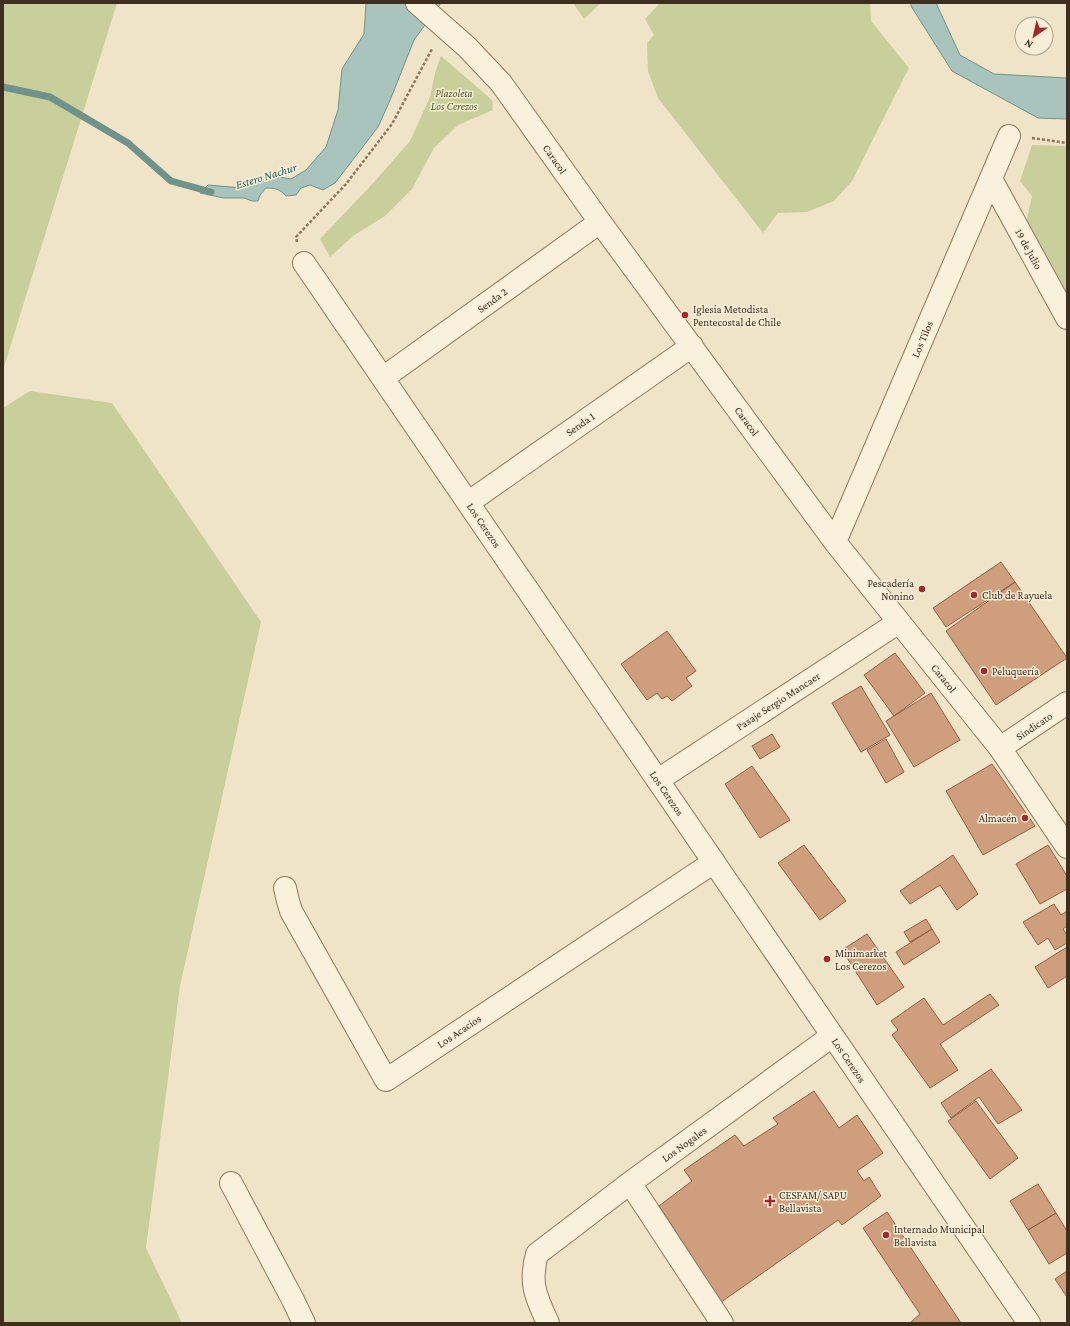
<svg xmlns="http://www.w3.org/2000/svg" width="1070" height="1326" font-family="'Crimson Pro',serif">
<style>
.green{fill:#c9cf9b}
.water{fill:#a9c4bc;stroke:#6f938a}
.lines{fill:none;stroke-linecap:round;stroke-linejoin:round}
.stream{stroke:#6f938a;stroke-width:7}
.building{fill:#cf9f7d;stroke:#8d5f41}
.minor-casing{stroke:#8d765c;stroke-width:24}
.path{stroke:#8d765c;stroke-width:2.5;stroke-dasharray:3 2;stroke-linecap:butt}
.minor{stroke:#faf1dc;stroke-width:22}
.poi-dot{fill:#9e2a2b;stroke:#f7eed8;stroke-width:1.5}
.labels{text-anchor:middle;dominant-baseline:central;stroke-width:3;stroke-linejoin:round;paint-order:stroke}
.park-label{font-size:11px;font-style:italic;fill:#4d5a26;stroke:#f7eed8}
.street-label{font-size:11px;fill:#3d2e20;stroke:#f7eed8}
.poi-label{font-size:11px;fill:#3d2e20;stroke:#f7eed8;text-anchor:start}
.water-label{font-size:12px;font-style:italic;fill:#2f5d5a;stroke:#f7eed8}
</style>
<rect width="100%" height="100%" fill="#f0e4c8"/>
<path class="green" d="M3,3H117L3,370Z
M573,3H601L584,19Z
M660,3H870L871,21L909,68L852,181L834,201L807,212L778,213L763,233L658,98L648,71L647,43L654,35L645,19Z
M441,56L492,100L493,110L458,125L434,148L412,189L385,216L353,236L330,257L320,239L375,181L410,141L430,97L435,73Z
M1032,145L1067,146V297L1026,222L1032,196L1020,181Z
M30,391L112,403L261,622L180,986L146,1248L182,1323H3V408Z"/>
<path class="water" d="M366,3H441L414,40L391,98L378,127L335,183L323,190L310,185L301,188L296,195L286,196C280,189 275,188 266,188L260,195L258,201H252L244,198H224L200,193L208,185L242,188L251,185L259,180L279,177L291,179L306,170L326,147L338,110L342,69L364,34Z
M911,3H936L960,55L994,74L1067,78V119L1038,118L952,71L911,6Z"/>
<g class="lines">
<path class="stream" d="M3,87L50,97L128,143L171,181L211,192"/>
</g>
<path class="building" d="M1001,562L1015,582L946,627L933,608Z
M1015,582L1067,658L996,705L946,631Z
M667,631L696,671L686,678L692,686L672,701L667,696L662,699L657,693L647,700L621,664Z
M895,653L925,693L894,716L864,675Z
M861,686L890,735L861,752L832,703Z
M931,693L960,740L914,767L886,721Z
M772,734L780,747L760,759L752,746Z
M886,739L904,772L886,783L867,750Z
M992,764L1035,826L983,855L946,791Z
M752,766L790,820L760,838L725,784Z
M804,845L846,901L820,920L778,863Z
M1048,845L1067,876V889L1040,904L1016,864Z
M953,855L978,894L957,910L940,885L910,904L900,891Z
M1054,904L1061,915L1067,911V926L1063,929L1067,935V943L1055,950L1048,938L1038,945L1023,922Z
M926,919L932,929L910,942L904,932Z
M932,929L940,942L904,965L896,952Z
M867,934L904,987L877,1005L842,950Z
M1067,947V976L1048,988L1035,967Z
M990,994L999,1005L940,1044L958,1070L930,1088L892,1035L898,1030L891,1021L924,998L943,1025Z
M991,1069L1022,1110L998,1124L979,1097L951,1118L941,1103Z
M814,1091L839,1128L857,1115L883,1153L857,1171L864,1181L869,1177L881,1196L842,1225L838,1220L717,1305L692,1275L700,1269L659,1206L692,1181L684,1170L735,1135L744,1146L778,1124L773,1118Z
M976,1101L1018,1158L990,1179L948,1121Z
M1038,1184L1056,1213L1028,1230L1010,1201Z
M887,1212L961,1323H911V1322L920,1314L863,1228Z
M1056,1213L1067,1231V1253L1049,1264L1028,1230Z
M1067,1271V1297L1055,1279Z"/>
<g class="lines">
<g class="minor-casing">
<path id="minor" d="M417,3L467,47L501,83L600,222L835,542L1000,748L1067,847
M991,179L1067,318
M304,263L1029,1323
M383,378L600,222
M469,502L692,346
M835,542L1009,136
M1000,748L1067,703
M658,780L899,622
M285,888L288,901L291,911L386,1080L714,862
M231,1183L293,1300L304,1323
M630,1183L722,1323
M548,1323C536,1297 529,1284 537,1254L630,1183L832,1036"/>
</g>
<path class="path" d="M1032,138L1067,143
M297,242L296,237L346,184L392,124L432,49"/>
<use href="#minor" class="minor"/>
</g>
<g class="poi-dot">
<circle cx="685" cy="315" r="4"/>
<circle cx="922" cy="589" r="4"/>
<circle cx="974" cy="595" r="4"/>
<circle cx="984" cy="671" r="4"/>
<circle cx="1025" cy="818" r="4"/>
<circle cx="827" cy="959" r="4"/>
<path d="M768 1195h4v4h4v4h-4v4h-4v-4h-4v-4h4z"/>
<circle cx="886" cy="1235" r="4"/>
</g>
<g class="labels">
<g class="park-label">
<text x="454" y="93">Plazoleta<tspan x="454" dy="13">Los Cerezos</tspan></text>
</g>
<g class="street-label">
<text transform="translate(555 159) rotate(55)">Caracol</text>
<text transform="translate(1029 249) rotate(61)">19 de Julio</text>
<text transform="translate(492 300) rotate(-36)">Senda 2</text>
<text transform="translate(922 339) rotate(-67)">Los Tilos</text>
<text transform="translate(747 421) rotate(54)">Caracol</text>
<text transform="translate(580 424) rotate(-35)">Senda 1</text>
<text transform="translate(484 525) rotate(56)">Los Cerezos</text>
<text transform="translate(944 678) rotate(51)">Caracol</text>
<text transform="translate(778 701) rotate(-33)">Pasaje Sergio Mancaer</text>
<text transform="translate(1034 726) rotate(-34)">Sindicato</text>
<text transform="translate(667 793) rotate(56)">Los Cerezos</text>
<text transform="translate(459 1031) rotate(-34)">Los Acacios</text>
<text transform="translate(849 1060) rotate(56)">Los Cerezos</text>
<text transform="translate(684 1144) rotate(-36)">Los Nogales</text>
</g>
<g class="poi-label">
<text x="693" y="309">Iglesia Metodista<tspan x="693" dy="13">Pentecostal de Chile</tspan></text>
<text x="914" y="583" text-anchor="end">Pescadería<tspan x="914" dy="13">Nonino</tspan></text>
<text x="982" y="595">Club de Rayuela</text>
<text x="992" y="671">Peluquería</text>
<text x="1017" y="818" text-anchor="end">Almacén</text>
<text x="835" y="953">Minimarket<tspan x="835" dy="13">Los Cerezos</tspan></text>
<text x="779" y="1195">CESFAM/ SAPU<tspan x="779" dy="13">Bellavista</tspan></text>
<text x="894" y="1229">Internado Municipal<tspan x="894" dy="13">Bellavista</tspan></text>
</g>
<g class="water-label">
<text transform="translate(266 176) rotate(-17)">Estero Nachur</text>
</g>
</g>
<rect width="1070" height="1326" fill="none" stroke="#3d2e20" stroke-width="8"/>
<g transform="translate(1034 36) rotate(214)"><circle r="19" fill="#f7eed8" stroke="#ada18e"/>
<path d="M0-3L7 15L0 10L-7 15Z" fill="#9e2a2b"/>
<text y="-6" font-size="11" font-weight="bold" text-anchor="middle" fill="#3d2e20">N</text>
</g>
</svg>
